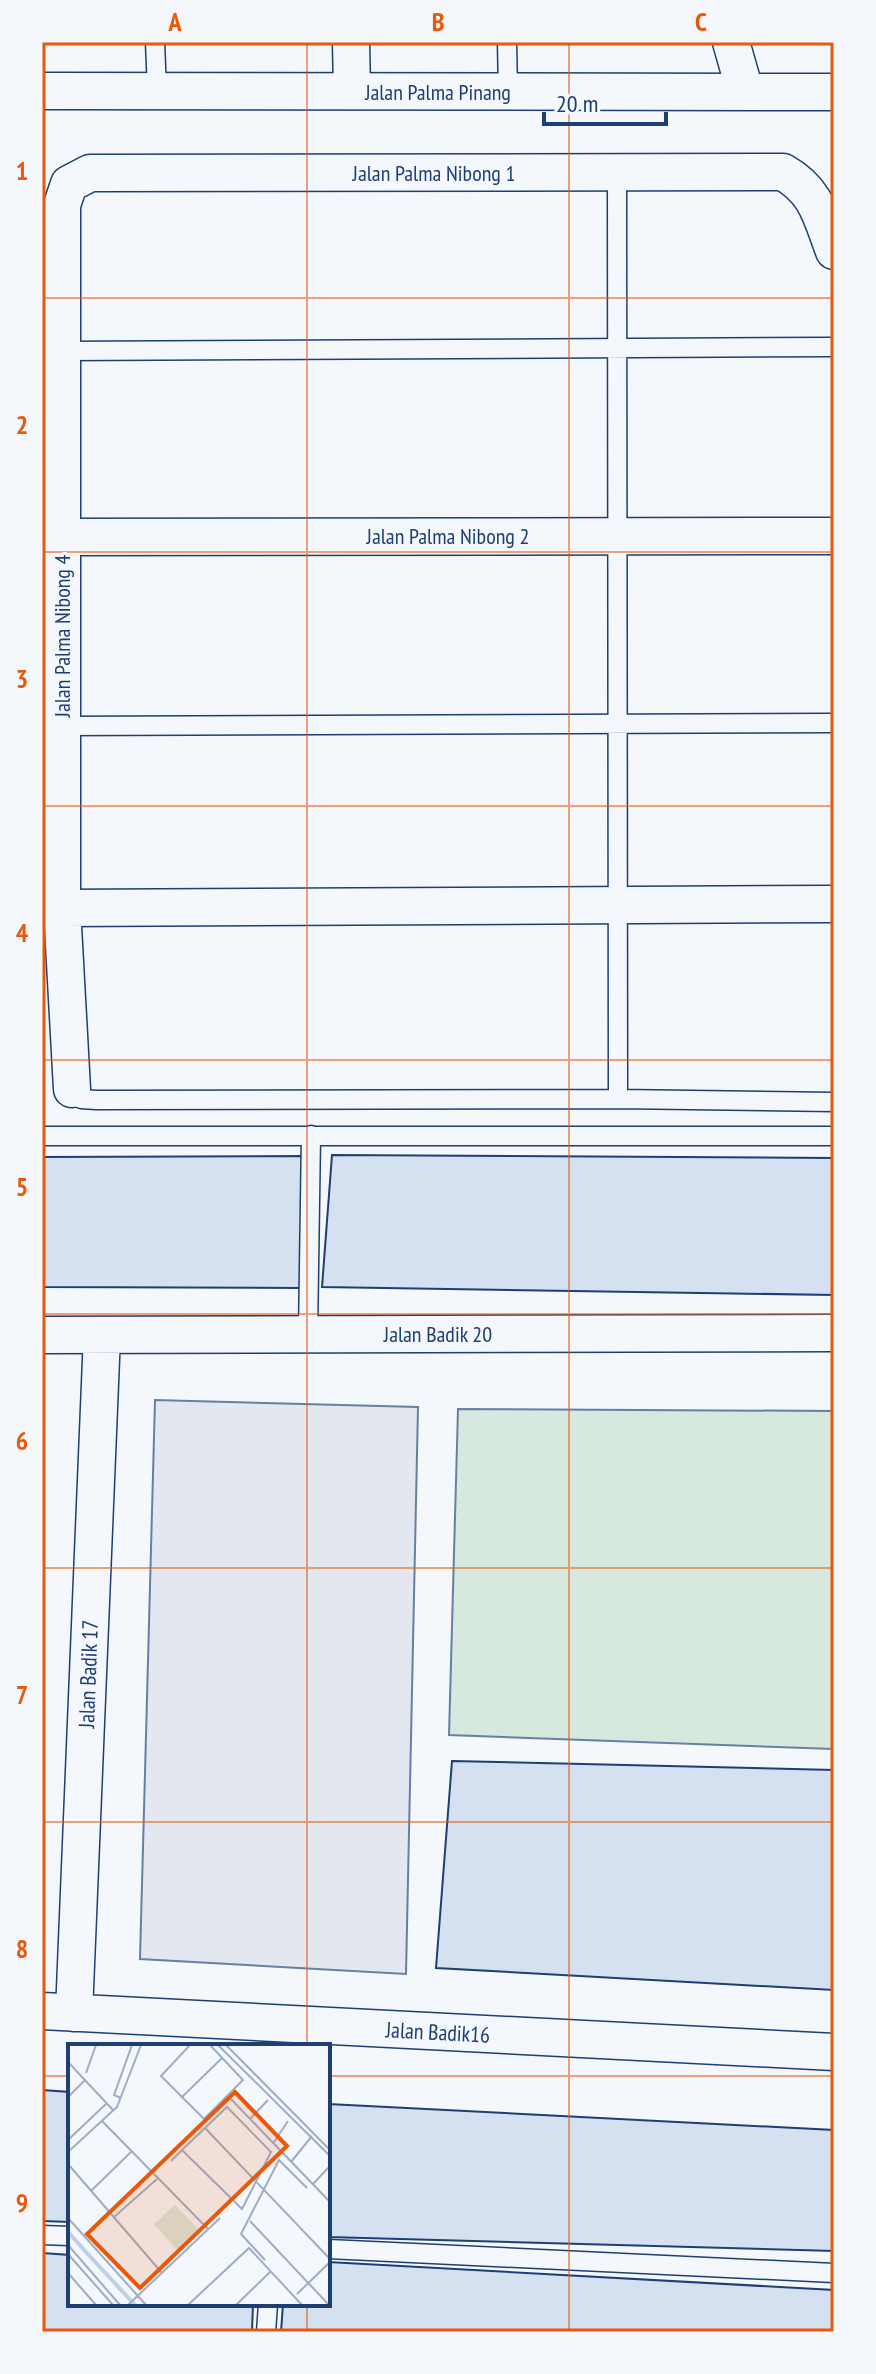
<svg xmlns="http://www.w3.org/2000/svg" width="876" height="2374" font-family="'PT Sans Narrow',sans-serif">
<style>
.green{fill:#d7e8df;stroke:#687fa3;stroke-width:2}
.parking{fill:#e3e8f0;stroke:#687fa3;stroke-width:2}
.building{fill:#d5e0f0;stroke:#1d3f73;stroke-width:2}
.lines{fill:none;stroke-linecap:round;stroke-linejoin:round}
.service-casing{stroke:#1d3f73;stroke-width:21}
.minor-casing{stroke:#1d3f73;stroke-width:39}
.service{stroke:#f4f7fb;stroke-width:18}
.minor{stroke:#f4f7fb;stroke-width:36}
.grid{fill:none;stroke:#e8590c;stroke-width:2;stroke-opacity:0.55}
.labels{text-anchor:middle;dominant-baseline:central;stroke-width:6;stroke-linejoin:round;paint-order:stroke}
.street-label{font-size:22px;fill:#1d3f73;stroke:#f4f7fb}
.inset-river{fill:none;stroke:#bed0e5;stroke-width:4}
.inset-road{fill:none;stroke:#9eadc5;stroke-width:2}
.view{fill:#e8590c;fill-opacity:0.15;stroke:#e8590c;stroke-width:4}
.inset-edge{fill:none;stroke:#1d3f73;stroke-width:4}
.neatline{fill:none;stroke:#e8590c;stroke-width:3}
.grid-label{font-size:26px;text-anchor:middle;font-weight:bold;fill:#e8590c}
</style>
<rect width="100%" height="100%" fill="#f4f7fb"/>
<path class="green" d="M458,1409L834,1411V1749L449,1735Z"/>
<path class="parking" d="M155,1400L418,1407L406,1974L140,1959Z"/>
<path class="building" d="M332,1155L834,1158V1295L322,1287Z
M305,1156L301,1288L42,1287V1157Z
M452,1761L834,1770V1990L436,1968Z
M42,2090L70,2092V2222L42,2221Z
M328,2104L834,2130V2251L328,2237Z
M42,2253L70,2255V2304H253L252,2332H42Z
M328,2262L834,2290V2332H281L283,2304H328Z"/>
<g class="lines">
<g class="service-casing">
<path id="service" d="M155,42L157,91
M507,42L508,92
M63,351L834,347
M62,726L834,723
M72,1089L81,1099L96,1100L618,1099L617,173
M618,1099L834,1102
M42,1136H834
M308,1335L311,1135
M42,2235L70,2236
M328,2249L834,2273
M266,2332L268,2304"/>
</g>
<g class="minor-casing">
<path id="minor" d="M351,42L352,91
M731,42L745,91
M42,91L834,92
M62,537L834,536
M62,908L834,904
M72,1089L62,908V205L69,184L90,173L783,172C817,191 821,217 834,251
M42,1335L834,1333
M42,2011L834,2052
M74,2013L102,1335"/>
</g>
<use href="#service" class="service"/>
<use href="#minor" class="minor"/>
</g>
<path class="grid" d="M307,42V2046M569,42V2332M42,298H834M42,552H834M42,806H834M42,1060H834M42,1314H834M42,1568H834M42,1822H834M42,2076H70M328,2076H834M307,2304V2332"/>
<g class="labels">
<g class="street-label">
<text x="438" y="92">Jalan Palma Pinang</text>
<text x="434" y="173">Jalan Palma Nibong 1</text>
<text x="448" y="536">Jalan Palma Nibong 2</text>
<text transform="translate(62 636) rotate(-90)">Jalan Palma Nibong 4</text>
<text x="438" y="1334">Jalan Badik 20</text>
<text transform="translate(88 1674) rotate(-88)">Jalan Badik 17</text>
<text transform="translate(438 2032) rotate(3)">Jalan Badik16</text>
</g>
</g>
<g transform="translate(68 2044)">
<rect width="262" height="262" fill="#f4f7fb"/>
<path d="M107,161L131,186L109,206L86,180Z" fill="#d7e8df"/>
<path class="inset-river" d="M0,188L18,208M18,208L67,261"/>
<path class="inset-road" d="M122,1L93,32L136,75L175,36L142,1M150,1L262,112M158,1L262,106M0,18L45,66M18,29L28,1M0,53L17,36M161,53L262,158M53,54L46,51L64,1M113,54L154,14M182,75L200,56M34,77L140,185M137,84L262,215M0,96L39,59M206,98L220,77M0,108L49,63L73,1M103,117L114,106L159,63L203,108L174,165L114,106M223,118L244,92M0,120L94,229M245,140L262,122M23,147L64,107M46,173L89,135M0,174L78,261M182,177L261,261M0,201L52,261M0,210L45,261M197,216L173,190L211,116L239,144M0,229L28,261M229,250L262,218M60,261L152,174M120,261L181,204L234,261M168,261L202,228"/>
<path class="view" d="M167,48L219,102L72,244L19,190Z"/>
<rect width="262" height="262" class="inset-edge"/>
</g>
<rect width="876" height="2374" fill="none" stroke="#f4f7fb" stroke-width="88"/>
<path d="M544 112v12h122v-12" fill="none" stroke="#1d3f73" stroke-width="4"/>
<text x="556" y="112" font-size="24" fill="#1d3f73" stroke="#f4f7fb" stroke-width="6" paint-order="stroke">20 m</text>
<rect x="44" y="44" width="788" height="2286" class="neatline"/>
<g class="grid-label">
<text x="175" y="31">A</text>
<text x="438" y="31">B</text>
<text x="701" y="31">C</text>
<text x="22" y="180">1</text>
<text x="22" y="434">2</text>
<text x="22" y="688">3</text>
<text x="22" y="942">4</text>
<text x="22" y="1196">5</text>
<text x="22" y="1450">6</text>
<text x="22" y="1704">7</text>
<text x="22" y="1958">8</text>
<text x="22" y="2212">9</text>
</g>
</svg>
